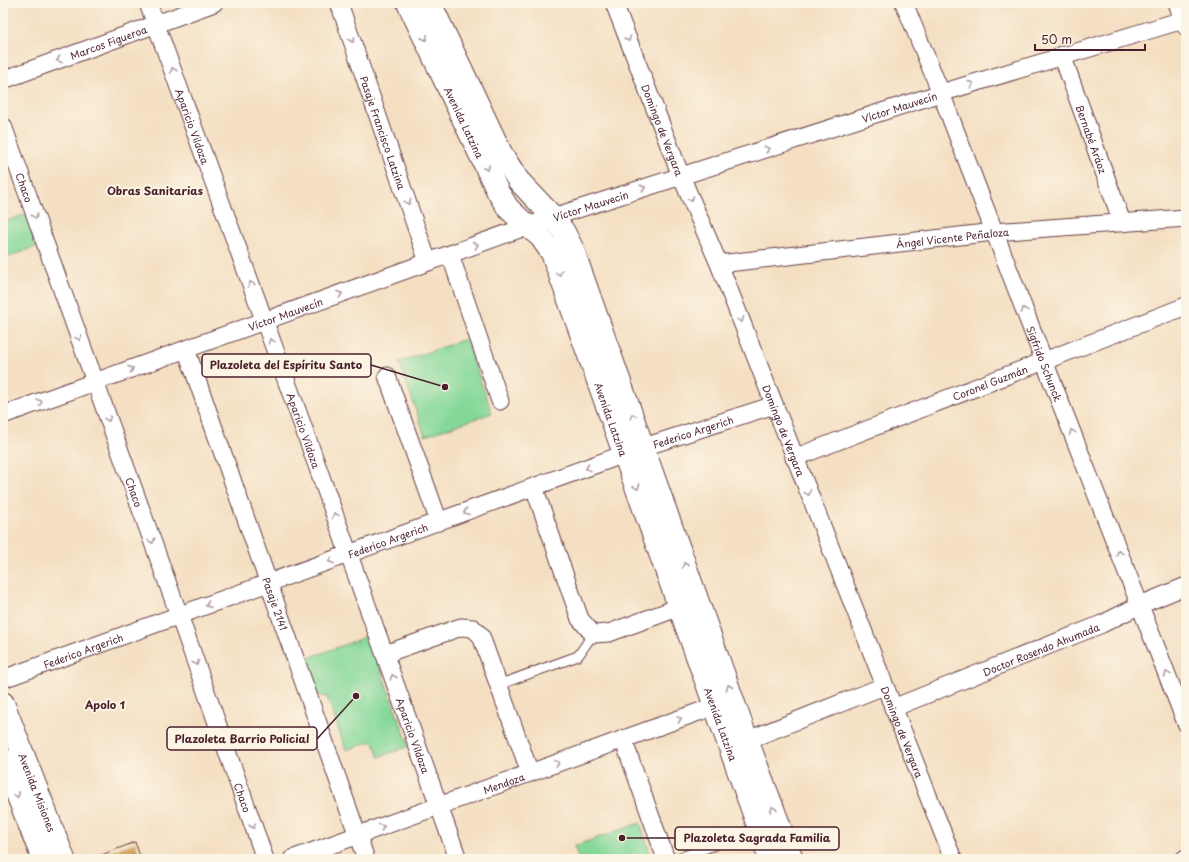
<svg xmlns="http://www.w3.org/2000/svg" width="1189" height="862" font-family="'Playpen Sans',sans-serif">
<style>
.green{fill:#85d89a;stroke:#687c62}
.building{fill:#cf9c5a}
.lines{fill:none;stroke-linecap:round;stroke-linejoin:round}
.lane-casing{stroke:#643c42;stroke-width:11}
.street-casing{stroke:#643c42;stroke-width:19}
.secondary-casing{stroke:#643c42;stroke-width:24}
.lane{stroke:#fff;stroke-width:9}
.street{stroke:#fff;stroke-width:17}
.secondary{stroke:#fff;stroke-width:22}
.oneway{stroke:#ae9aa0}
.labels{text-anchor:middle;dominant-baseline:central;stroke-width:4;stroke-linejoin:round;paint-order:stroke}
.street-label{font-size:10px;fill:#4a1f2b;stroke:#fcf5e5}
.neighbourhood-label{font-size:11px;font-weight:bold;fill:#4a1f2b;stroke:#fcf5e5}
.leader{fill:none;stroke:#4a1f2b;stroke-width:1.5}
.callout-dot{fill:#4a1f2b;stroke:#fcf5e5;stroke-width:1.5}
.callout{fill:#fcf5e5;stroke:#4a1f2b;stroke-width:1.5}
.callout-label{font-size:11px;text-anchor:middle;font-weight:bold;fill:#4a1f2b}
</style>
<rect width="100%" height="100%" fill="#fcf5e5"/>
<filter id="ink" filterUnits="userSpaceOnUse"><feTurbulence type="fractalNoise" baseFrequency=".025" numOctaves="2"/><feDisplacementMap in="SourceGraphic" scale="8" xChannelSelector="R" yChannelSelector="G"/><feConvolveMatrix kernelMatrix="1 2 1 2 8 2 1 2 1" color-interpolation-filters="sRGB"/></filter>
<filter id="wash" filterUnits="userSpaceOnUse"><feTurbulence type="fractalNoise" baseFrequency=".012" numOctaves="4" result="noise"/><feDisplacementMap in="SourceGraphic" scale="16" xChannelSelector="R" yChannelSelector="G"/><feGaussianBlur stdDeviation="0.9" result="paint"/><feColorMatrix in="noise" values="0 0 0 0 0 0 0 0 0 0 0 0 0 0 0 0 0 1.4 0 .05"/><feComposite in="paint" operator="in"/></filter>
<g filter="url(#wash)">
<rect width="100%" height="100%" fill="#f4dfc2"/>
<path class="green" d="M27,214L38,246L3,259V222Z
M466,339L492,413L425,436L399,362Z
M368,636L409,746L379,757L373,741L346,750L327,697L316,695L303,660Z
M640,823L652,859H579L574,846Z"/>
<g id="blocks">
<path class="building" d="M135,842L141,859H94V858Z"/>
</g>
</g>
<g filter="url(#ink)">
<use href="#blocks" fill-opacity="0" stroke="#643c42" stroke-width="1"/>
<g class="lines">
<g class="lane-casing">
<path id="lane" d="M498,685L578,656L593,634
M676,859L759,829"/>
</g>
<g class="street-casing">
<g id="street">
<path id="s1" d="M148,3L296,407L458,859"/>
<path id="s2" d="M339,3L428,262"/>
<path id="s3" d="M614,3L681,176L719,264L953,859"/>
<path id="s4" d="M904,3L941,93L1044,361L1186,723"/>
<path d="M1177,3L1186,27"/>
<path id="s5" d="M1062,55L1122,222"/>
<path id="s6" d="M3,80L214,3"/>
<path id="s7" d="M3,126L179,615L265,859"/>
<path d="M450,254L500,401"/>
<path id="s8" d="M719,264L994,232L1186,218"/>
<path id="s9" d="M186,349L366,859"/>
<path d="M387,376L439,522"/>
<path id="s10" d="M3,415L553,217L941,93L1186,19"/>
<path id="s11" d="M794,458L1186,306"/>
<path d="M534,487L580,619L593,634L609,633L680,607"/>
<path d="M385,654L461,627L473,628L481,636L530,773"/>
<path id="s12" d="M3,679L644,447L774,405"/>
<path id="s13" d="M893,708L1102,624L1140,605L1186,586"/>
<path d="M623,739L666,859"/>
<path d="M735,745L884,686"/>
<path id="s14" d="M292,859L715,706"/>
<path d="M1184,859L1186,858"/>
</g>
</g>
<g class="secondary-casing">
<g id="secondary">
<path id="s15" d="M408,3L498,192L508,208L527,226L540,236L552,253L770,859"/>
<path d="M430,3L501,153L518,180L553,217L564,232L573,250L747,740L792,859"/>
<path id="s16" d="M3,703L64,859"/>
<path d="M3,759L43,859"/>
</g>
</g>
<use href="#lane" class="lane"/>
<use href="#street" class="street"/>
<use href="#secondary" class="secondary"/>
</g>
<defs><path id="oneway-chevron" d="M-2-3.5L2.5 0L-2 3.5" fill="none" stroke-width="1.6" stroke-linecap="round" stroke-linejoin="round"/></defs>
<g class="oneway">
<use href="#oneway-chevron" transform="translate(425 38) rotate(65)"/>
<use href="#oneway-chevron" transform="translate(628 39) rotate(69)"/>
<use href="#oneway-chevron" transform="translate(352 40) rotate(71)"/>
<use href="#oneway-chevron" transform="translate(59 60) rotate(160)"/>
<use href="#oneway-chevron" transform="translate(173 70) rotate(-110)"/>
<use href="#oneway-chevron" transform="translate(971 84) rotate(-17)"/>
<use href="#oneway-chevron" transform="translate(767 149) rotate(-18)"/>
<use href="#oneway-chevron" transform="translate(487 168) rotate(65)"/>
<use href="#oneway-chevron" transform="translate(643 188) rotate(-18)"/>
<use href="#oneway-chevron" transform="translate(691 199) rotate(67)"/>
<use href="#oneway-chevron" transform="translate(408 202) rotate(71)"/>
<use href="#oneway-chevron" transform="translate(35 216) rotate(70)"/>
<use href="#oneway-chevron" transform="translate(476 245) rotate(-20)"/>
<use href="#oneway-chevron" transform="translate(559 273) rotate(70)"/>
<use href="#oneway-chevron" transform="translate(251 284) rotate(-110)"/>
<use href="#oneway-chevron" transform="translate(340 294) rotate(-20)"/>
<use href="#oneway-chevron" transform="translate(1024 310) rotate(-111)"/>
<use href="#oneway-chevron" transform="translate(741 320) rotate(69)"/>
<use href="#oneway-chevron" transform="translate(79 338) rotate(70)"/>
<use href="#oneway-chevron" transform="translate(271 341) rotate(-110)"/>
<use href="#oneway-chevron" transform="translate(131 369) rotate(-20)"/>
<use href="#oneway-chevron" transform="translate(40 402) rotate(-20)"/>
<use href="#oneway-chevron" transform="translate(633 416) rotate(-110)"/>
<use href="#oneway-chevron" transform="translate(108 419) rotate(70)"/>
<use href="#oneway-chevron" transform="translate(1072 432) rotate(-111)"/>
<use href="#oneway-chevron" transform="translate(588 468) rotate(160)"/>
<use href="#oneway-chevron" transform="translate(637 487) rotate(70)"/>
<use href="#oneway-chevron" transform="translate(808 493) rotate(69)"/>
<use href="#oneway-chevron" transform="translate(466 512) rotate(160)"/>
<use href="#oneway-chevron" transform="translate(335 515) rotate(-110)"/>
<use href="#oneway-chevron" transform="translate(152 541) rotate(70)"/>
<use href="#oneway-chevron" transform="translate(1119 553) rotate(-111)"/>
<use href="#oneway-chevron" transform="translate(331 561) rotate(160)"/>
<use href="#oneway-chevron" transform="translate(685 565) rotate(-109)"/>
<use href="#oneway-chevron" transform="translate(208 605) rotate(160)"/>
<use href="#oneway-chevron" transform="translate(196 663) rotate(71)"/>
<use href="#oneway-chevron" transform="translate(1167 674) rotate(-111)"/>
<use href="#oneway-chevron" transform="translate(393 677) rotate(-109)"/>
<use href="#oneway-chevron" transform="translate(729 687) rotate(-109)"/>
<use href="#oneway-chevron" transform="translate(679 719) rotate(-20)"/>
<use href="#oneway-chevron" transform="translate(557 763) rotate(-20)"/>
<use href="#oneway-chevron" transform="translate(17 795) rotate(68)"/>
<use href="#oneway-chevron" transform="translate(773 809) rotate(-111)"/>
<use href="#oneway-chevron" transform="translate(253 826) rotate(71)"/>
<use href="#oneway-chevron" transform="translate(382 827) rotate(-20)"/>
</g>
</g>
<g class="labels">
<g class="street-label">
<text stroke="none"><textPath href="#s6" startOffset="112">Marcos Figueroa</textPath></text>
<text stroke="none"><textPath href="#s10" startOffset="948">Víctor Mauvecín</textPath></text>
<text stroke="none"><textPath href="#s15" startOffset="132">Avenida Latzina</textPath></text>
<text stroke="none"><textPath href="#s1" startOffset="131">Aparicio Vildoza</textPath></text>
<text stroke="none"><textPath href="#s3" startOffset="136">Domingo de Vergara</textPath></text>
<text stroke="none"><textPath href="#s2" startOffset="137">Pasaje Francisco Latzina</textPath></text>
<text stroke="none"><textPath href="#s5" startOffset="89">Bernabé Aráoz</textPath></text>
<text stroke="none"><textPath href="#s7" startOffset="65">Chaco</textPath></text>
<text stroke="none"><textPath href="#s10" startOffset="624">Víctor Mauvecín</textPath></text>
<text stroke="none"><textPath href="#s8" startOffset="235">Ángel Vicente Peñaloza</textPath></text>
<text stroke="none"><textPath href="#s10" startOffset="300">Víctor Mauvecín</textPath></text>
<text stroke="none"><textPath href="#s4" startOffset="387">Sigfrido Schunck</textPath></text>
<text stroke="none"><textPath href="#s11" startOffset="210">Coronel Guzmán</textPath></text>
<text stroke="none"><textPath href="#s15" startOffset="468">Avenida Latzina</textPath></text>
<text stroke="none"><textPath href="#s1" startOffset="455">Aparicio Vildoza</textPath></text>
<text stroke="none"><textPath href="#s12" startOffset="733">Federico Argerich</textPath></text>
<text stroke="none"><textPath href="#s3" startOffset="460">Domingo de Vergara</textPath></text>
<text stroke="none"><textPath href="#s7" startOffset="389">Chaco</textPath></text>
<text stroke="none"><textPath href="#s12" startOffset="409">Federico Argerich</textPath></text>
<text stroke="none"><textPath href="#s9" startOffset="270">Pasaje 2141</textPath></text>
<text stroke="none"><textPath href="#s13" startOffset="159">Doctor Rosendo Ahumada</textPath></text>
<text stroke="none"><textPath href="#s12" startOffset="85">Federico Argerich</textPath></text>
<text stroke="none"><textPath href="#s15" startOffset="792">Avenida Latzina</textPath></text>
<text stroke="none"><textPath href="#s3" startOffset="784">Domingo de Vergara</textPath></text>
<text stroke="none"><textPath href="#s1" startOffset="779">Aparicio Vildoza</textPath></text>
<text stroke="none"><textPath href="#s14" startOffset="225">Mendoza</textPath></text>
<text stroke="none"><textPath href="#s16" startOffset="96">Avenida Misiones</textPath></text>
<text stroke="none"><textPath href="#s7" startOffset="713">Chaco</textPath></text>
</g>
<g class="neighbourhood-label">
<text x="155" y="190">Obras Sanitarias</text>
<text x="105" y="704">Apolo 1</text>
</g>
</g>
<path class="leader" d="M445 387L371 365M356 696L317 739M622 838L675 838"/>
<g class="callout-dot">
<circle cx="445" cy="387" r="4"/>
<circle cx="356" cy="696" r="4"/>
<circle cx="622" cy="838" r="4"/>
</g>
<g class="callout">
<rect x="202" y="354" width="169" height="23" rx="4"/>
<rect x="167" y="727" width="150" height="23" rx="4"/>
<rect x="675" y="827" width="164" height="23" rx="4"/>
</g>
<g class="callout-label">
<text x="286" y="369">Plazoleta del Espíritu Santo</text>
<text x="242" y="743">Plazoleta Barrio Policial</text>
<text x="757" y="842">Plazoleta Sagrada Familia</text>
</g>
<rect width="1189" height="862" fill="none" stroke="#fcf5e5" stroke-width="16"/>
<path d="M1035 44v6h110v-6" fill="none" stroke="#4a1f2b" stroke-width="2"/>
<text x="1041" y="44" font-size="12" fill="#4a1f2b" stroke="#fcf5e5" stroke-width="3" paint-order="stroke">50 m</text>
</svg>
